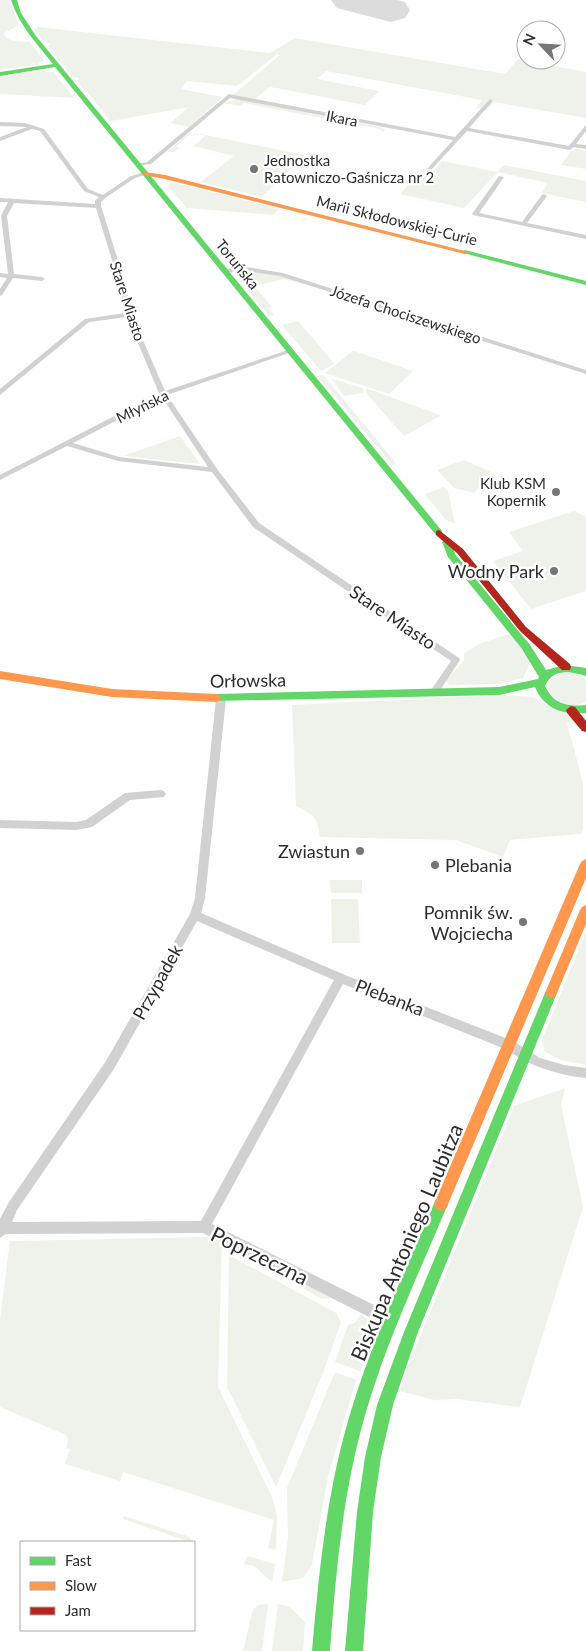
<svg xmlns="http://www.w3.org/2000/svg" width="586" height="1651" font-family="Lato,sans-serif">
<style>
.green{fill:#eef2eb}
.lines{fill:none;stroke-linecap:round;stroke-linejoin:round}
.runway{fill:#dcdcdc;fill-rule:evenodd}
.street{fill:#d1d1d1;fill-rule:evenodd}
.fast{fill:#63d668;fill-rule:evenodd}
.slow{fill:#ff974d;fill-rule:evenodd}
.jam{fill:#b3261e;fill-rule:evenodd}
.poi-dot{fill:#767676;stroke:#fff;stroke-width:2}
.labels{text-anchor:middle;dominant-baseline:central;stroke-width:5;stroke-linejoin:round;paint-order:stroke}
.far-street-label{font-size:15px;fill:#2c2c2c;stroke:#fff}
.far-poi-label{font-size:15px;fill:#2c2c2c;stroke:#fff;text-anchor:start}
.poi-label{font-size:18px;fill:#2c2c2c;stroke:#fff;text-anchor:end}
.street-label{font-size:18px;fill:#2c2c2c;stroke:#fff}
.near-street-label{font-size:21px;fill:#2c2c2c;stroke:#fff}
</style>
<rect width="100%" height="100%" fill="#fff"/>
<path class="green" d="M0,0H9L19,25L4,33C7,43 19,41 30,42L44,60L36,65L32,61L34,65L0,70Z
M38,27L270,53L295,38L505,74L518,59L586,72V118L494,102L487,110L476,108L482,100L326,71L317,79L379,91L365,105L270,87L255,99L233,95L280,55L277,54L237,86L187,81L180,89L223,97L189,127L170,123L189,107L111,121L77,81L80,78L73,77L48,47L51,43H45L34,29Z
M43,71L53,72L74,98L0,94V77Z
M238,99L380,127L385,130L383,132L380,129L244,103L240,106L224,103Z
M190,132L305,155L262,197L201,182L234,156L194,146L205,136L191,133L176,146L180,148L174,152H167Z
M579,149L586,151V169L561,165L571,151Z
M442,161L497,172L504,165L586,181V202L542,193L548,183L498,172L464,208L400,194L422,169L434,171Z
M170,183H175L279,209L273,215L187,208L168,186Z
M243,271L280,275L315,287L284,279L254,286L272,307L268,308L274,315L269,316L245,287L253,284Z
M298,321L333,362L334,364L321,371L282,325Z
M353,351H354L413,371L389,394L325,373Z
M323,375L396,463L392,465L318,376Z
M332,379L363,388L364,393L344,396Z
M366,388L440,415V416L404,436L366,393Z
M180,436L200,464L123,456Z
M464,460L491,472L474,493L454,488L437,470Z
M444,487L448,492L455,524L446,520L425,494Z
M574,511L586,517V591L531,609L493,561L523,551L509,532Z
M509,634L531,660L523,678L499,684L449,685L446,680L464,661V653L479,644Z
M566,673L579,675L586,679V702C571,709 555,704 548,689L550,680Z
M503,695L533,697L576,720L567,723L583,783V830L580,834L510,840L503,857L456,840L320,837C318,817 313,814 296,806L292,705Z
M330,880H362V893H331Z
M331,899H358L360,943H332Z
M586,931V1065L560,1060L544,1051L542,1040Z
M565,1088L561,1105L583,1207L520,1407L456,1399L434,1400L400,1391L405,1373L514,1106Z
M216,1237L222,1240L218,1387L272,1497L277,1516L276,1550L268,1548L274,1520L123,1472L120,1481L65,1464L70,1449L66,1448L68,1440L66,1435L0,1407V1319L10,1241Z
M231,1244L331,1298L322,1299L231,1248Z
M229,1255L336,1313L341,1322L326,1365L276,1487L227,1387Z
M361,1314C382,1331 368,1351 360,1371L335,1362L348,1325L355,1323Z
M335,1372L356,1380L328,1476L312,1565L303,1578L282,1582L288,1538L287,1488Z
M124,1516L190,1537L191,1542H185V1540L123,1519Z
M247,1556L275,1564L272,1582L254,1566L244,1564Z
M268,1604L262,1651H243L253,1609L259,1605Z
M278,1604L290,1607L305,1622L303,1651H272Z"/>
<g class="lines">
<path class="runway" d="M331,0H397L405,2L410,10L405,18L391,22L337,8Z"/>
<path class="street" d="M229,94L455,137L490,99L492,100V102L469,128L569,146L586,125V131L576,144L586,145V149L574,147L570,150L467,131L430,171L428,170V168L453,140L230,98L151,164L136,166V164L147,162Z
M0,122L25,123L44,129L88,189L103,195L131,176L145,172L148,174L135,178L105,198L101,202V206L126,286L132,315L165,391L288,350H292V352L167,395L217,469L259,523L459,658L460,660L437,695H431L429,693L451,661L253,527L212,472L118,461L67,446L0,480V475L159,393L127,317L89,322L0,395V389L85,319L125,313L120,286L96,208L14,203L7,216L14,274L42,277L45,279L42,281L13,278L2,295L0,296V289L7,278L0,277V273L8,274L1,216L8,202H0V198L95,204V201L99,197L84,191L40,131L32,129L0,141V137L27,127L0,126ZM162,397L208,467L119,457L73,443Z
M499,176L504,177L479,213L522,222L542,195L544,194L547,196L527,223L586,235V239L473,215L472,214Z
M246,267L283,273L586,370V374L280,276L246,271L224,273L221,271L224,269Z
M221,696L226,699L205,898L201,913L345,975L513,1041L540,1058L564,1065L586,1068V1078C556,1075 530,1066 505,1049L343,984L212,1224L396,1316L398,1321L396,1326L391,1328L203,1233L6,1234L0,1238V1219L9,1202L106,1061L190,914L195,898L216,699ZM197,921L334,980L201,1221L12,1222L17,1210L114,1069Z
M161,790L164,791L166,794L164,797L130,800L92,827L76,830L0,828V820L76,822L86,820L125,793Z"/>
<path class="fast" d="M11,0H17L21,13L36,36L442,531V535H436L55,67L0,76V72L53,64C37,44 19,25 11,0Z
M465,250L586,281V285L463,253L461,252Z
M447,539L452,542L455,554L530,645L546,670L565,665L586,668V676C570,671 553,668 545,686C553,704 568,707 586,705V713C563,715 544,709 535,687L499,695L213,701L212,698L217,694L499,687L538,679L539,677L522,649L448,557L442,542Z
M551,988L555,989L557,993L418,1332L393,1405L381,1457L373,1512L363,1651H345L357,1512L365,1457L377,1405L404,1332L545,993L547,989Z
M441,1197L446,1199L448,1204C419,1273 387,1340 366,1412C343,1490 336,1570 330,1651H312C319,1570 327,1489 351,1411C373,1338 406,1269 436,1199Z"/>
<path class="slow" d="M145,172L165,175L469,252L465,254L165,179L143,175L142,174Z
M0,671L112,689L217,694L222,698L217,702L112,697L0,679Z
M586,859V878L446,1209L441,1211L436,1209L434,1204L436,1199L580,864L582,861Z
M586,905V924L557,993L555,997L551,998L547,997L545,993L580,910L582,907Z"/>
<path class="jam" d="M439,530L463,549L526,627L570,664L571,667L570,670H562L520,631L457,553L436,535V531Z
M571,706L575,707L586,721V732L582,731L567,713L566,710Z"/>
</g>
<g class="poi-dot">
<circle cx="254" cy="169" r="5"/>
<circle cx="556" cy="492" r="5"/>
<circle cx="554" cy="571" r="5"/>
<circle cx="360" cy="851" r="5"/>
<circle cx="435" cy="865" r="5"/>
<circle cx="523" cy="922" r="5"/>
</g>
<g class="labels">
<g class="far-street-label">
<text transform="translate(342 118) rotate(11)">Ikara</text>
<text transform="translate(397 220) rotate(14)">Marii Skłodowskiej-Curie</text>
<text transform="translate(238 264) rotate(51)">Toruńska</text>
<text transform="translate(128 301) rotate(72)">Stare Miasto</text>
<text transform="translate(406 314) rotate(18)">Józefa Chociszewskiego</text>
<text transform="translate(142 406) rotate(-26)">Młyńska</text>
</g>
<g class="far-poi-label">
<text x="264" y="160">Jednostka<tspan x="264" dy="17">Ratowniczo-Gaśnicza nr 2</tspan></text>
<text x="546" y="483" text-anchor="end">Klub KSM<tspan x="546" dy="17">Kopernik</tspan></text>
</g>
<g class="poi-label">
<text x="544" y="571">Wodny Park</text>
<text x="350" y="851">Zwiastun</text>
<text x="445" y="865" text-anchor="start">Plebania</text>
<text x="513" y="912">Pomnik św.<tspan x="513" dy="21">Wojciecha</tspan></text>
</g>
<g class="street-label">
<text transform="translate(393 617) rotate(34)">Stare Miasto</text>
<text transform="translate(248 680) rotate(-1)">Orłowska</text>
<text transform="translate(157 982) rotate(-61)">Przypadek</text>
<text transform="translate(390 997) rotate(21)">Plebanka</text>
</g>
<g class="near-street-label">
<text transform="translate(406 1242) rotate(-67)">Biskupa Antoniego Laubitza</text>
<text transform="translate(260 1255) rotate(26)">Poprzeczna</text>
</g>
</g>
<rect x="20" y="1541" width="175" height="90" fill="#ffffff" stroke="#ababab"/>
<rect x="30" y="1557" width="25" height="8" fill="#63d668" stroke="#ababab"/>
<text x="65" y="1566" font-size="15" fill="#2c2c2c">Fast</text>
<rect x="30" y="1582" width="25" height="8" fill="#ff974d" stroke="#ababab"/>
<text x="65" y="1591" font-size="15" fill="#2c2c2c">Slow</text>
<rect x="30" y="1607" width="25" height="8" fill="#b3261e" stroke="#ababab"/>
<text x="65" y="1616" font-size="15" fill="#2c2c2c">Jam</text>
<g transform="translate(541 45) rotate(295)"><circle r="24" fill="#ffffff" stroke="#ababab"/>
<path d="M0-4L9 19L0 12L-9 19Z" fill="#767676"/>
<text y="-8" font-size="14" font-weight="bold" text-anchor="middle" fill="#2c2c2c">N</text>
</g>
</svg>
